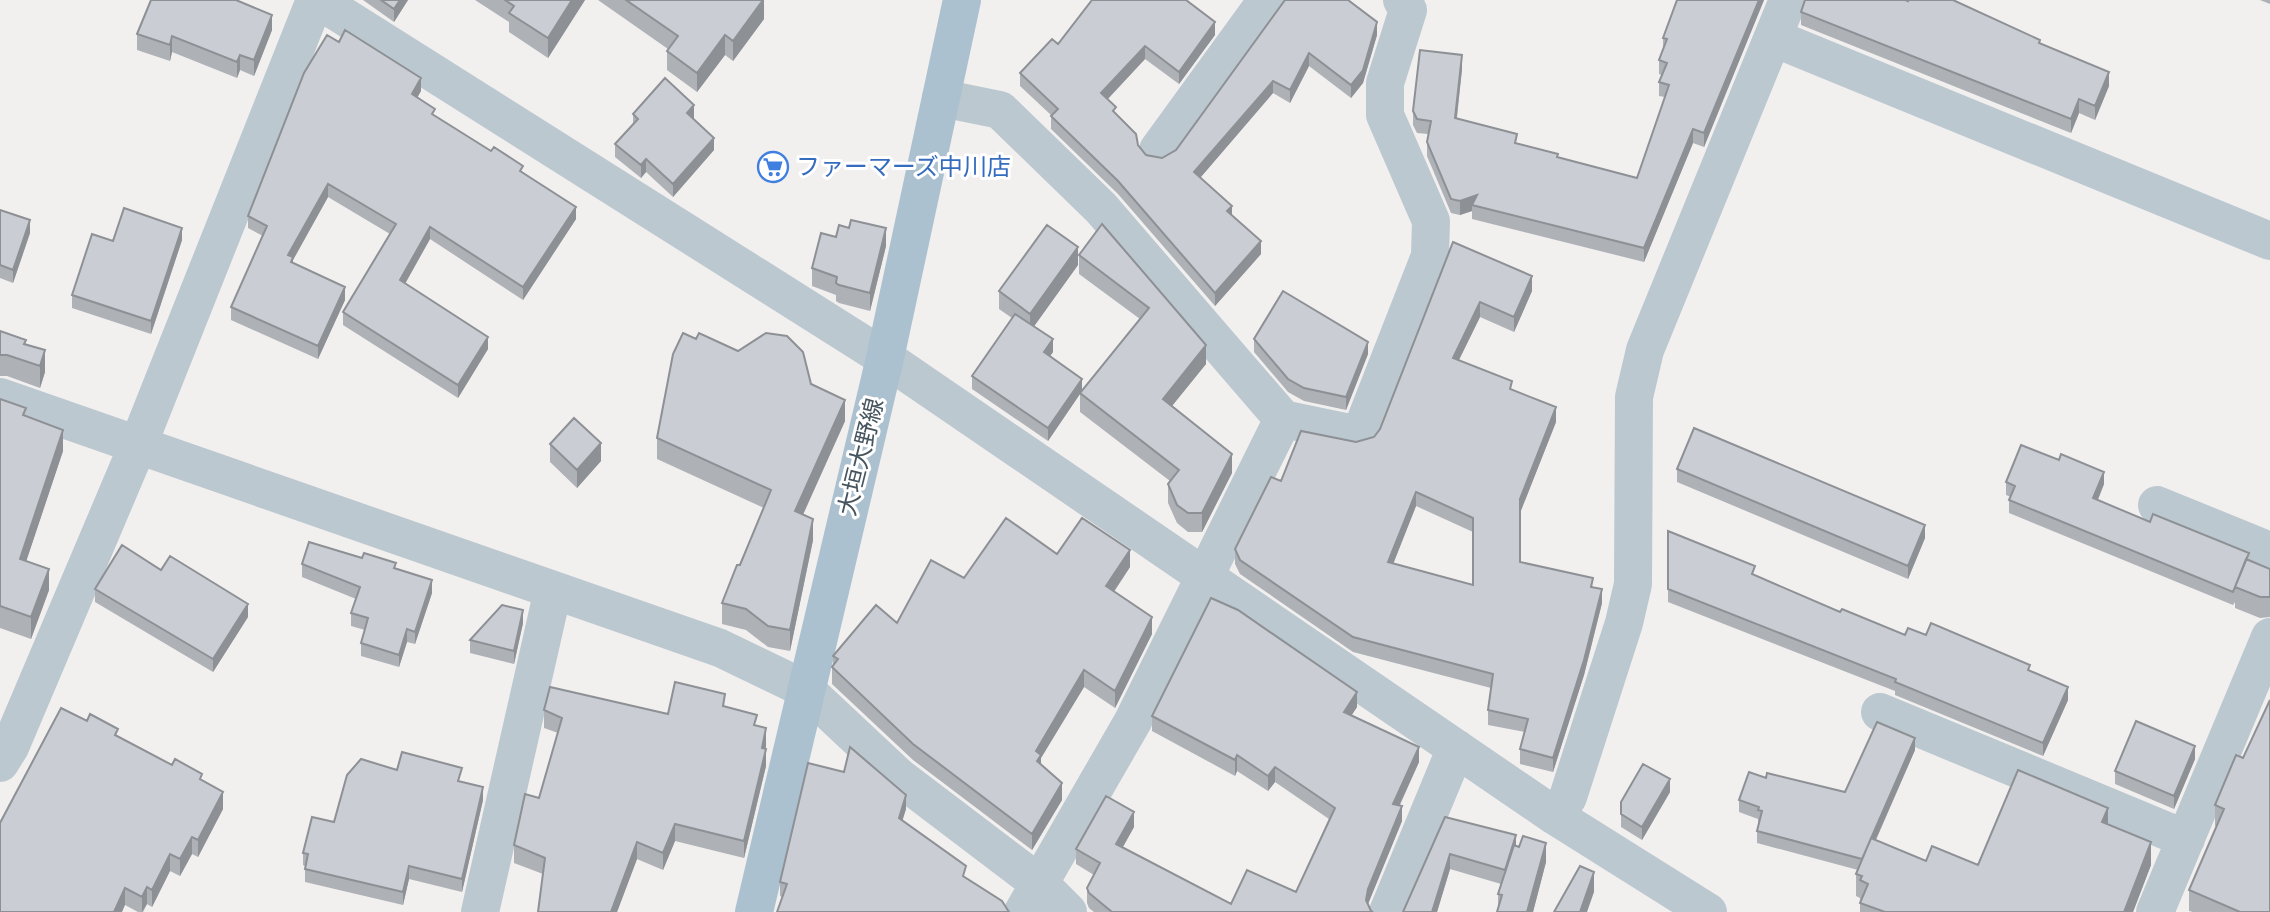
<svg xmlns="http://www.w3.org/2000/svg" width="2270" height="912" font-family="Karla,'Noto Sans JP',sans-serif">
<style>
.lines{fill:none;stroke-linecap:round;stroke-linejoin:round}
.minor{stroke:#bbc8cf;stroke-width:38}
.major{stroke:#acc1d0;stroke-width:38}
.wall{fill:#aeb1b6;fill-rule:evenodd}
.shaded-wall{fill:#8d9094}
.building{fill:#caced4;stroke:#8d9094;stroke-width:2;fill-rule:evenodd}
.labels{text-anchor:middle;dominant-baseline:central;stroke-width:6;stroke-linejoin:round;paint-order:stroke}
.shop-label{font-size:24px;fill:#366cbe;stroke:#fff;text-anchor:start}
.street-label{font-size:24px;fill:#45545e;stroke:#fff}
</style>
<rect width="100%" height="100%" fill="#f2efef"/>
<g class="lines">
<path class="minor" d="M318,0L885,358L1555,816L1708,912
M1774,38L2270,241
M941,98L1000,110L1101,208L1283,419L1360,435L1430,256L1431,221L1385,115V83L1408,10L1402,0
M1158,150L1267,0
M0,397L720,648L805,689L899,777L1040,884L1068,912
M2157,505L2270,551
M1880,712L2186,839
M0,763L10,747L138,445L315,0
M1555,816L1568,797L1624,623L1633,584L1634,397L1645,350L1788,0
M480,912L553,590
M1023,912L1133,721L1283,419
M1388,912L1456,748
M2155,912L2270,637"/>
<path class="major" d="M754,912L885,358L962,0"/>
</g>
<path class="wall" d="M363,0H408L394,22Z
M475,0H585L548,58L509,32V22Z
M598,0H764V19L733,61L725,55L697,92L667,70V51L668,49Z
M1285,0L1377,35L1363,83L1351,98L1309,66L1290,103L1273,93L1200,178L1232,216L1261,254L1215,306L1118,194L1051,129V115L1020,86V73L1058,44L1215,35L1179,84L1145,59L1108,99L1116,115L1146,155L1162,158L1176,150Z
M1677,0H1764L1704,147L1693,143L1644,262L1472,219V211L1460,215L1451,213L1427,156V142L1428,134L1417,133L1413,125V111L1462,69L1457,118L1517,144L1558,158L1637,178L1665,97L1659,96V82L1662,75L1659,74V60L1663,50V38Z
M2260,0H2270V4Z
M1801,12L2040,44L2109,86L2095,120L2079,113L2071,133L1801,25Z
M272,30L254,76L240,70L237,78L172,52L170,61L137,50V34Z
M421,91L417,97L435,116L523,172L576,219L523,300L430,239L405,283L488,349L458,398L343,325V312L390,234L328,197L293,260V263L345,300L318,359L231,320V307L263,236L248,228V216Z
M633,114L694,118H693L714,150L673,197L646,172L641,178L615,157V144L633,124Z
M0,210L30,233L13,283L0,278Z
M1102,224L1206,364L1172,406L1232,473L1202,532H1188L1177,523L1168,503V484L1170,481L1080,412V394L1048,441L972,389V376L1012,318L999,309V291L1078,265L1034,326L1053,352L1050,356L1082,391L1140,319L1079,274V255Z
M836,237L886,246L870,311L839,303L836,301V295L812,286V268Z
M182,240L151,334L72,308V295L113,241Z
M1453,242L1532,291L1514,332L1480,317L1459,360L1512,390L1556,422L1520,513V562L1593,587L1602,603L1584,675L1553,772L1520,764V749L1525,732L1488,725V710L1491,688L1353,652L1240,574L1235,564V549L1281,481L1356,442L1374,437L1380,429ZM1416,506L1473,532V585L1393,564Z
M0,331L26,344L45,372L40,388L7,376H0Z
M696,339L738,351L811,384L845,421L803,515L813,540L790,651L768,647L746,630L722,624V603L764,508L657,459V438Z
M1254,339L1368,354L1346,410L1304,401L1288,392L1254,352Z
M0,399L26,416L63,451L26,561L49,590L31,639L0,628Z
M550,444L601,461L577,488L550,462Z
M1677,469L1925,538L1908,579L1677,482Z
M2006,482L2104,484L2098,500L2150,522L2270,569V617L2260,618L2235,608V602L2233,605L2009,513V500L2011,497L2006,495Z
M1668,531L1755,575L1840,612L1905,635H1926L2030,671L2068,700L2043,756L1895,695V691L1668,602Z
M1057,554L1130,567L1114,592L1152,634L1115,708L1084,687L1041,758V764L1062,800L1032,850L913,760L832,684V667L833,665V656L897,623L964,578Z
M302,564L396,569L432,593L415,644L407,642L399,667L361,656V643L365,630L351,626V613L356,599L302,577Z
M161,570L248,617L213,672L95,602V589Z
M523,623L514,664L470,653V640Z
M725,707L757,726L766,746V766L744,858L675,841L663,870L637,859L617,912H539L543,874L514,863V845L539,798L558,733L544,728V710L668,714Z
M1357,707L1351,716L1419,762L1400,805L1402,821L1368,904L1371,911L1373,912H1094L1089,908L1087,903V888L1094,875L1076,864V849L1134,827L1123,847L1231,904L1296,892L1329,819L1275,782L1268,791L1237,771L1235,776L1152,731V716Z
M118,736L202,781L223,809L198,857L192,854L180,876L170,871L152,907L147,904L143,912H138L125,905Z
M1915,750L1876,840L1926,861L1978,865L2108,825L2151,865L2133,912H1860V898L1856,896V874L1858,870L1757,843V831L1759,823H1758V819L1739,812V800L1766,778L1845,792Z
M2243,758L2270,912H2193L2189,911V890L2217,826H2215V805Z
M2195,759L2174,809L2115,784V771Z
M397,770L462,782L483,800L462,892L409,879L403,905L305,882V866L303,865V853L334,822Z
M1670,792L1642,840L1621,827V802Z
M906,809L902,820L782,897L780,896V882Z
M1445,817L1516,845L1546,862L1533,912H1497L1498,908V894L1501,884L1450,869L1437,912H1403Z"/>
<path class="shaded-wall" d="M400,0H408L394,22V9Z
M572,0H585L548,58V38Z
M764,0V19L733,61V41Z
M1759,0H1764L1704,147V133Z
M272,15V30L254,76V60Z
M1215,22V35L1179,84V72Z
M1377,22V35L1363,83L1351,98V85Z
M725,35V55L697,92V73Z
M172,36V52L170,61V45Z
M1145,46V59L1101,106V93Z
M1309,53V66L1290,103V90Z
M240,55V70L237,78V62Z
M1462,55V69L1455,132V118Z
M2109,72V86L2095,120V106Z
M421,78V91L412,107V94Z
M1273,81V93L1194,185V172Z
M2079,99V113L2071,133V119Z
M694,105V118L687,126V113Z
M1693,129V143L1644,262V248Z
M714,138V150L673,197V184Z
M646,159V172L641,178V165Z
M328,184V197L293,260V270L288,255Z
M1477,195L1472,205V211L1460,215V201Z
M1232,206V219L1227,211Z
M576,207V219L523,300V287Z
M30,220V233L13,283V270Z
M430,227V239L400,293V280Z
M182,228V240L151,334V321Z
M886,228V246L870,311V293Z
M1261,241V254L1215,306V293Z
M1078,247V265L1030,332V314Z
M1532,276V291L1514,332V317Z
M345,287V300L318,359V346Z
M1480,302V317L1453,372V358Z
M488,337V349L458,398V385Z
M1053,339V352L1044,365V352Z
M1368,342V354L1346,410V397Z
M1206,345V364L1163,417V399Z
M45,350V372L40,388V366Z
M1082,379V391L1048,441V428Z
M845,400V421L795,532V511Z
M1556,407V422L1520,513V499Z
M63,430V451L20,580V559Z
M601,443V461L577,488V470Z
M1232,454V473L1202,532V513Z
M2104,472V484L2093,511V498Z
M1416,492V506L1388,577V562Z
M813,519V540L790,651V630Z
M1925,525V538L1908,579V566Z
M1130,550V567L1106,603V586Z
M49,569V590L31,639V617Z
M432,580V593L415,644V632Z
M1602,589V603L1584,675L1553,772V758Z
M248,604V617L213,672V659Z
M523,610V623L514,664V651Z
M1152,617V634L1115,708V691Z
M407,629V642L399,667V655Z
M1084,670V687L1041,758V772L1037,777L1036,751Z
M2068,687V700L2043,756V743Z
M1357,692V707L1344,727V712Z
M766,728V746L762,765V748Z
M1915,738V750L1862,871V859Z
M2195,746V759L2174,809V796Z
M1419,747V762L1393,819V804Z
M766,749V766L744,858V841Z
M1237,755V771L1235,776V760Z
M1275,767V782L1268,791V776Z
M1670,779V792L1642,840V827Z
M1062,783V800L1032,850V834Z
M483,787V800L462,892V879Z
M223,792V809L198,857V840Z
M906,795V809L899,832V818Z
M1402,806V821L1368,904L1366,900L1368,889Z
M2108,808V830L2102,822Z
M1134,812V827L1116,859V844Z
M675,824V841L663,870V853Z
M1516,835V850L1505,870Z
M192,837V854L180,876V859Z
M637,842V859L617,912H611Z
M2151,842V865L2133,912H2124Z
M1546,843V862L1533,912H1527Z
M170,854V871L152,907V890Z
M1450,854V869L1437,912H1432Z
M409,866V879L403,905V892Z
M1594,872V892L1587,912H1580Z
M147,887V904L142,912V897Z
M125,888V905L122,912H114Z"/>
<path class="building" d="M151,0H236L272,15L254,60L240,55L237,62L172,36L170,45L137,34Z
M381,0H400L394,9Z
M505,0H572L548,38L509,13L514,6Z
M626,0H763L733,41L725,35L697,73L667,51L678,36Z
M1092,0H1186L1215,22L1179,72L1145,46L1101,93L1116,107L1113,111L1136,134L1138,145L1146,155L1162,158L1176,150L1285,0H1348L1377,22L1363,70L1351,85L1309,53L1290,90L1273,81L1194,172L1232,206L1227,211L1261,241L1215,293L1118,181L1051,116L1058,109L1020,73L1052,39L1058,44Z
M1677,0H1759L1704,133L1693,129L1644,248L1472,205L1477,195L1460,201L1451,199L1427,142L1431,121L1417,119L1413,111L1420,50L1462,55L1455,118L1517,134L1515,143L1558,154L1557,157L1637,178L1669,85L1659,82L1667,63L1659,60L1667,39L1663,38Z
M1805,0H1905L1908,1V0H1953L2040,40L2039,43L2109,72L2095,106L2079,99L2071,119L1801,12Z
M345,30L421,78L412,94L435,109L432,114L491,151L494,147L523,166L520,171L576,207L523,287L430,227L400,280L488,337L458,385L343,312L396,224L328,184L288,255L293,257L291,262L345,287L318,346L231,307L267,226L248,216L304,73L327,35L339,42Z
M665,78L694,105L687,113L714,138L673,184L646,159L641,165L615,144L638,119L633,114Z
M124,208L182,228L151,321L72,295L92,234L113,241Z
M0,210L30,220L13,270L0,265Z
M851,220L886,228L870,293L839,285L836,283L837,277L812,268L821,233L836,237L839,225L849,228Z
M1102,224L1206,345L1163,399L1232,454L1202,513H1188L1177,505L1168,484L1179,470L1080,393L1149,308L1079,255Z
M1047,225L1078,247L1030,314L999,291Z
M1453,242L1532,276L1514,317L1480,302L1453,358L1512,381L1510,389L1556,407L1520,499V562L1593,578L1591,587L1602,589L1584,660L1553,758L1520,749L1528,719L1488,710L1493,674L1353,637L1240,560L1235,549L1271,477L1281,481L1301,431L1356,442L1374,437L1380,429ZM1416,492L1473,518V585L1388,562Z
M1283,291L1368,342L1346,397L1304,388L1288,379L1254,339Z
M1015,314L1053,339L1044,352L1082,379L1048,428L972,376Z
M0,331L26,340L24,344L45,350L40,366L7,355H0Z
M683,333L696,339L699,333L738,351L766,333L787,336L803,352L811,384L845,400L795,511L813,519L790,630L768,626L746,609L722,603L737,565H740L771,490L657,438L673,354Z
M0,399L26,408L23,415L63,430L20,559L49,569L31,617L0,606Z
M574,418L601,443L577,470L550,444Z
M1694,428L1925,525L1908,566L1677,469Z
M2021,445L2059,460L2061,454L2104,472L2093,498L2150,522L2153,514L2249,553L2233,592L2009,500L2015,486L2006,482Z
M1006,518L1057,554L1082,518L1130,550L1106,586L1152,617L1115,691L1084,670L1036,751L1041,755L1037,761L1062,783L1032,834L913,744L832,667L838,659L833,656L876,605L897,623L931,560L964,578Z
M1668,531L1755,566L1752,574L1840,612L1842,609L1905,635L1908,628L1926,635L1931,623L2030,665L2028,670L2068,687L2043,743L1895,682L1896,679L1668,589Z
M309,542L362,558L364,553L396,563L394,568L432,580L415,632L407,629L399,655L361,643L368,618L351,613L360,587L302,564Z
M122,545L161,570L170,556L248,604L213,659L95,589Z
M2246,559L2270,569V597H2260L2235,587Z
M1211,598L1238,610L1357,692L1344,712L1419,747L1393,804L1402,806L1368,889L1366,900L1371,911L1373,912H1112L1089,893L1087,888L1100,863L1076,849L1106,796L1134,812L1116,844L1231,904L1247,870L1296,892L1335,808L1275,767L1268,776L1237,755L1235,760L1152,716Z
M502,605L523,610L514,651L470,640Z
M675,682L725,694L723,706L757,715L754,725L766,728L762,748L766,749L744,841L675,824L663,853L637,842L611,912H612H538L545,858L514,845L525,794L539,798L562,718L544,710L550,687L668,714Z
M2270,700V912H2240L2189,890L2224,809L2215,805L2236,755L2243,758Z
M61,708L87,721L90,714L118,729L115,735L172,765L175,759L202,774L200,779L223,792L198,840L192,837L180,859L170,854L152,890L147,887L142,897L125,888L114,912H0V823Z
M2136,721L2195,746L2174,796L2115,771Z
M1877,722L1915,738L1862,859L1757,831L1762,811L1758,810L1759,807L1739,800L1749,772L1766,778L1767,773L1845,792Z
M850,747L906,795L899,818L966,866L963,876L1002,901L1009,912H777L787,884L780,882L808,763L844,772Z
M402,752L462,768L458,781L483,787L462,879L409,866L403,892L305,869L308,854L303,853L312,817L334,822L347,775L361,759L397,770Z
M1643,764L1670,779L1642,827L1621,814V802Z
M2018,770L2108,808L2102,822L2151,842L2124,912H1885L1860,903L1868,884L1860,880L1862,876L1856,874L1871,838L1926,861L1932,846L1978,865Z
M1445,817L1516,835L1505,870L1450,854L1432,912H1403Z
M1523,836L1546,843L1527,912H1497L1502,895L1498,894L1514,845L1519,847Z
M1580,866L1594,872L1580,912H1554Z"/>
<defs>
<g id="supermarket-ring" transform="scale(1.575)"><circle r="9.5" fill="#fff" stroke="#3f7fe0" stroke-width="1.5"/><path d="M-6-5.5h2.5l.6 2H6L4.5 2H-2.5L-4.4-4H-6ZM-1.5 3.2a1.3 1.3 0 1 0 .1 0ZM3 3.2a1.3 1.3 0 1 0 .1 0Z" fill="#3f7fe0"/></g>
</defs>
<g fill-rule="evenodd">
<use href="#supermarket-ring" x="773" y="167"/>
</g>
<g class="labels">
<g class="shop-label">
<text x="796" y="167">ファーマーズ中川店</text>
</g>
<g class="street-label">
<text transform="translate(861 457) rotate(-76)">大垣大野線</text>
</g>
</g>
</svg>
